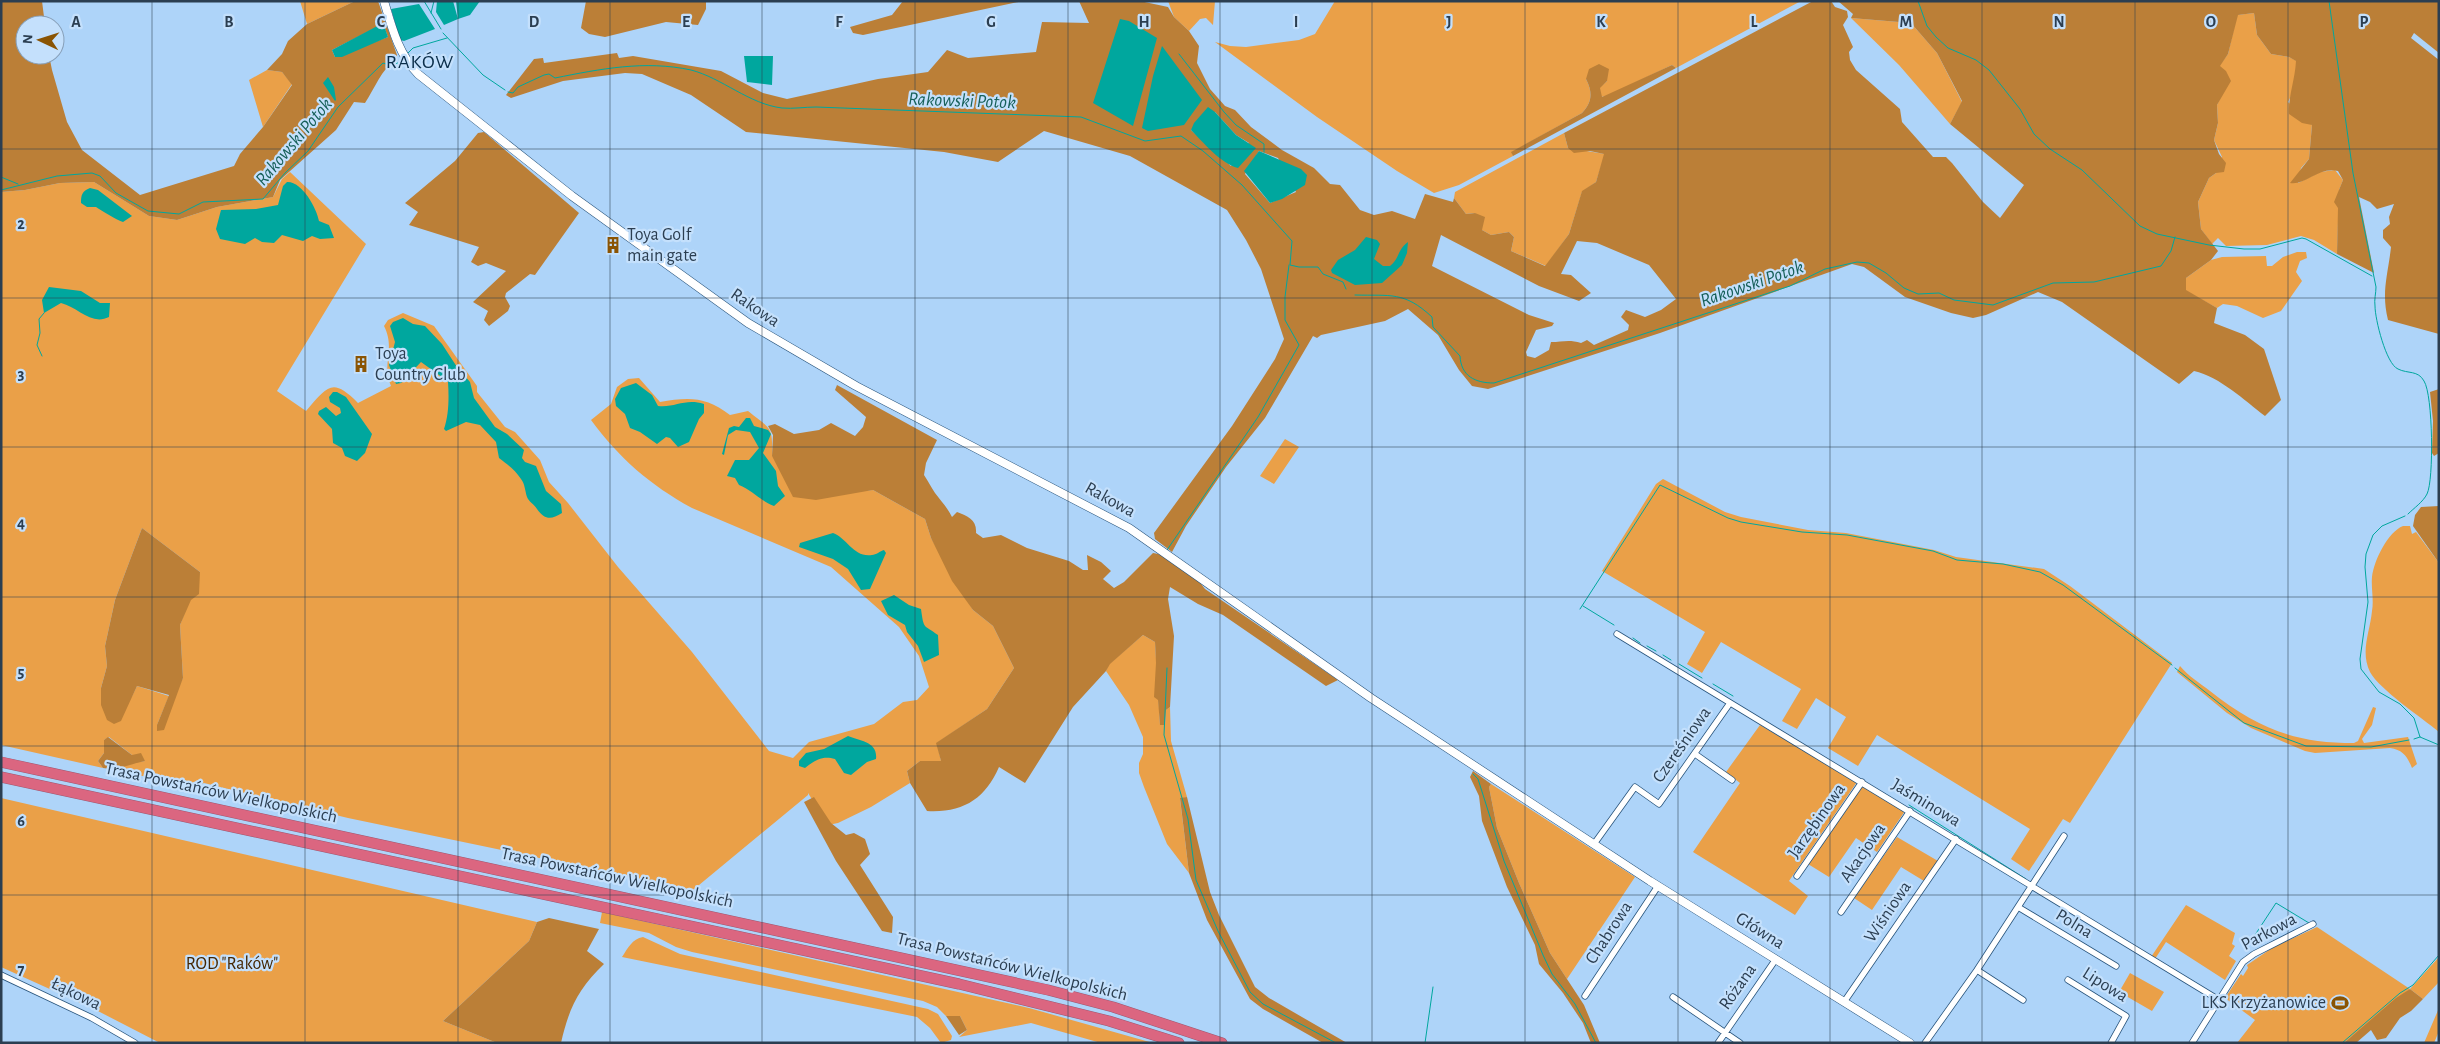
<svg xmlns="http://www.w3.org/2000/svg" width="2440" height="1044" font-family="'Alegreya Sans',sans-serif">
<style>
.green{fill:#eaa048;fill-rule:evenodd}
.forest{fill:#bb7f37;fill-rule:evenodd}
.water{fill:#00a79e}
.lines{fill:none;stroke-linecap:round;stroke-linejoin:round}
.stream{stroke:#00a79e;stroke-width:1}
.street-casing{stroke:#28547c;stroke-width:7}
.secondary-casing{stroke:#28547c;stroke-width:9}
.highway-casing{stroke:#9d5870;stroke-width:11}
.street{stroke:#fff;stroke-width:5.5}
.secondary{stroke:#fff;stroke-width:8}
.highway{stroke:#db6680;stroke-width:10}
.grid{fill:none;stroke:#2b3e51;stroke-width:1;stroke-opacity:0.55}
.labels{text-anchor:middle;dominant-baseline:central;stroke-width:4.5;stroke-linejoin:round;paint-order:stroke}
.poi-label{font-size:18px;fill:#2b3e51;stroke:#c4e0fc;text-anchor:start}
.street-label{font-size:18px;fill:#2b3e51;stroke:#c4e0fc}
.park-label{font-size:18px;fill:#442600;stroke:#c4e0fc}
.water-label{font-size:19px;font-style:italic;fill:#17605a;stroke:#c4e0fc}
.quarter-label{font-size:20px;letter-spacing:1px;fill:#0a2d49;stroke:#c4e0fc}
.grid-label{font-size:16px;text-anchor:middle;font-weight:bold;fill:#2b3e51;stroke:#c4e0fc;stroke-width:4.5;stroke-linejoin:round;paint-order:stroke}
</style>
<rect width="100%" height="100%" fill="#aed4f9"/>
<path class="green" d="M300,1H355L307,24Z
M1168,1H1215L1213,25L1206,18L1200,19L1189,31L1174,17Z
M1335,1H1801L1676,68L1672,65L1607,96L1601,97L1599,88L1607,81L1586,79C1593,93 1592,102 1582,113L1512,152L1513,156L1459,185L1434,193L1397,171L1317,117L1215,42L1230,46L1246,47L1299,40L1315,34Z
M2254,13L2257,35L2271,54L2289,57L2297,61L2293,92L2288,102L2312,125L2309,159L2301,168L2298,183L2320,172L2335,170L2343,180L2339,190L2337,254L2314,240L2301,236L2267,245L2226,246L2218,238L2212,244L2201,229L2198,202L2209,178L2216,173L2222,157L2214,140L2218,123L2217,105L2224,90L2219,66L2228,54L2237,15Z
M1851,18L1911,23L1937,53L1962,102L1950,124L1899,65Z
M267,70L282,72L292,84L263,127L249,80Z
M1564,133L1568,148L1605,154L1596,182L1582,192L1569,234L1546,266L1511,251L1514,237L1509,232L1491,235L1482,230V225L1475,213L1466,214L1454,198L1455,192Z
M290,172L366,244L277,391L306,411C328,386 332,377 358,403L391,386C381,363 396,350 384,326L388,320L403,313L434,326L477,386V392L505,427L515,432L540,460L549,482L568,503L618,567L692,652L769,751L793,758L809,742L874,724L903,702L917,700L929,687L919,656L899,627L831,567L692,508C650,485 619,458 591,420L611,404L617,387L628,379L639,378L660,402C688,397 706,396 730,415L748,411C770,429 773,425 772,456L853,492L873,490L925,519L931,538L973,610L993,626L1014,668L987,709L937,743L941,761H920L907,771L910,783L871,807L838,823L828,825L808,793V795L693,890L348,818L204,783L193,787L115,770L131,763L145,761L132,755L109,737L104,740V753L98,761L103,768L1,745V192L25,190L60,183L94,182L149,216L177,220L217,207L273,197L282,179ZM142,528L200,572L180,625L183,678L157,725L169,696L137,686L132,696L101,705V688L107,666L105,646L115,600Z
M2297,252H2306L2307,258L2300,261L2296,272L2302,281L2281,311L2263,318L2237,306L2223,304L2217,308L2186,291V278L2211,260L2222,257L2266,256L2267,266H2272L2283,257Z
M1285,439L1299,447L1274,484L1260,476Z
M1663,479L1725,512L1741,517L1808,530L1846,533L1934,550L1956,557L2044,569L2070,586L2172,663L2070,823L2063,819L2029,871L2011,859L2030,829L1877,735L1858,766L1828,748L1846,717L1816,698L1797,729L1782,721L1801,689L1721,642L1702,673L1687,664L1705,632L1602,571L1656,484Z
M2403,526H2410L2412,534L2416,532L2439,563V732C2421,717 2380,690 2370,672C2360,651 2370,632 2372,611C2374,600 2371,588 2372,577C2374,560 2388,532 2403,526Z
M1143,635L1155,642L1160,725H1165L1166,710L1170,707L1171,741L1187,797L1180,799L1189,873L1167,844L1144,787L1139,773V763L1143,754V737L1129,705L1106,671L1109,664Z
M2180,666C2188,676 2200,683 2210,691C2257,728 2294,743 2354,743L2358,741L2373,707L2376,708L2372,725L2362,739L2364,743L2408,737L2417,764L2412,768C2407,756 2403,750 2390,748L2315,753L2305,751L2251,728L2227,713L2177,672Z
M1760,725L1857,782L1789,881L1808,896L1795,915L1693,852L1740,783L1726,772Z
M1491,784L1635,877L1567,979L1550,953L1519,883L1497,828L1489,787Z
M1862,785L1905,811L1877,852L1856,838L1829,877L1808,864Z
M1,798L537,922L529,941L443,1021L497,1043H160L94,1009L1,967Z
M1897,837L1938,861L1924,881L1901,867L1872,910L1854,898Z
M2186,905L2235,933L2232,944L2235,946L2229,956L2236,961L2225,980L2166,942L2155,959L2151,957Z
M602,912L1029,1008L1153,1043H1101L1031,1023L959,1037L967,1030L960,1016H946L937,1007L923,1001L692,952L676,947L649,933L600,923Z
M2317,927L2410,989L2439,957V982L2423,999L2410,989L2344,1043H2237L2255,1020L2225,998L2241,974L2243,976L2248,968L2247,965L2272,948Z
M643,937L680,954L928,1009L938,1014L952,1036L951,1040L941,1043L930,1028L917,1017L622,957C628,948 632,939 643,937Z
M2130,973L2164,992L2152,1011L2119,992Z
M2439,1008V1031L2434,1043H2424Z"/>
<path class="forest" d="M1,1H42L45,25H25V55H49L52,70L67,122L82,150L140,195L234,166L240,154L263,127L292,85L282,72L267,70L282,54L288,41L307,24L355,1H378L397,55L396,59C381,70 375,88 365,103L354,102L336,130L280,180L273,197L217,207L177,220L149,216L94,182L60,183L25,190L1,192ZM383,24L388,37L335,57L332,50Z
M586,1H706V9L698,25L666,22L605,37L589,34L581,28Z
M903,1H1023L863,35L853,33L850,27L892,15Z
M1079,1H1140L1168,7L1174,17L1189,31L1199,46L1197,63L1210,89L1225,106L1235,110L1251,127L1282,150L1314,168L1330,184L1340,185L1360,210L1374,215L1392,211L1415,219L1425,194L1453,202L1454,198L1466,214L1475,213L1485,217L1482,230L1491,235L1509,232L1514,237L1511,251L1545,266L1569,234L1582,191L1596,182L1604,154L1590,151L1574,153L1568,148L1564,133L1813,1H1831L1835,7L1847,11L1848,17L1843,25L1853,47L1849,52L1850,60L1856,70L1900,109L1902,122L1933,157H1946L1952,163L1983,202L2000,218L2024,185L1950,124L1962,101L1937,53L1911,23L1851,18L1853,14L1838,1H2439V53L2414,33L2411,38L2439,60V334L2388,320C2381,292 2388,275 2391,247L2383,238V230L2390,224L2389,217L2394,204L2377,209L2370,202L2359,197L2374,273L2337,254L2338,208L2334,202L2343,180L2338,171C2319,166 2305,186 2290,183L2309,159L2312,125L2302,123L2289,114C2288,97 2295,80 2296,61L2289,57L2271,54L2257,35L2254,13L2238,15L2228,54L2220,66L2226,71L2231,81L2217,105L2218,123L2214,140L2219,154L2226,163L2224,172L2216,173L2209,178L2198,202L2201,229L2218,251L2211,260L2186,278V290L2217,308L2214,323L2245,335L2264,349L2281,400L2265,416C2244,400 2220,377 2194,371L2179,384L2062,302L2038,292L1986,315L1973,318L1951,313L1905,297L1864,267L1852,264L1660,333L1488,389L1472,386L1459,370L1438,335L1408,309L1385,321L1321,335L1317,338L1313,336L1265,418L1226,467L1186,526L1172,552L1155,539L1154,533L1232,426L1275,359L1284,339L1261,269L1246,240L1227,210L1130,156L1044,131L998,162L944,152L746,132L691,95L642,74L625,73L563,81L511,98L506,95L534,59L543,58L544,63L617,53L619,58L633,56L721,71L763,93L787,99L878,79L928,72L947,50L968,58L1036,52L1042,22L1089,23ZM1215,112L1236,135L1249,143L1231,166L1191,130ZM1259,151L1278,158L1296,192L1270,203L1245,174ZM1441,235L1539,286L1579,301L1591,293L1571,275L1561,274L1577,241L1597,243L1649,265L1676,299L1661,310L1645,317L1626,310L1621,317L1629,325L1628,330L1594,345L1587,340L1581,343C1569,339 1562,342 1551,342L1549,350L1535,358L1527,356L1526,352L1536,330L1552,326L1554,323L1529,315L1432,266Z
M1599,64L1609,69L1607,81L1600,88L1602,97L1672,65L1676,68L1513,156L1511,152L1582,113C1592,102 1593,93 1586,79L1589,69Z
M484,132L579,213L535,275L530,274L506,293L505,297L510,306L508,311L489,326L484,320L488,311L473,302L506,271L486,263L478,266L471,262L479,247L409,225L418,212L405,203L455,161L478,133Z
M837,385L937,440L926,463L924,475C928,481 931,487 935,493C941,501 947,507 952,517L957,512C968,516 977,520 976,533L983,538L1001,535L1027,548L1069,561L1083,570H1088L1087,555L1101,562L1111,571L1103,579L1114,588L1124,582L1153,553C1167,554 1198,577 1205,589L1338,680L1326,686L1223,615L1198,604L1170,587L1168,599L1174,636L1170,707L1166,710L1165,725H1160L1158,700L1154,697L1156,663L1155,642L1143,635L1110,664L1106,671L1073,707L1025,783L999,767C985,799 963,813 927,811L910,783L907,771L920,761H941L936,743L987,709L1014,668L993,626L973,610L952,581L931,538L925,519L873,490L816,500L793,497L772,456L773,435L768,426L775,424L794,434L819,430L831,423L855,436L863,427L866,417L835,390Z
M2439,389V453L2434,456L2432,453L2433,421L2430,392Z
M2439,506V563L2413,526L2415,515L2421,507Z
M142,528L200,572L199,594L191,600L180,625L183,678L164,730L157,731V725L169,695L137,686L121,721L114,724L107,720L101,705V688L107,666L105,646L115,600Z
M108,737L132,755L141,753L145,761C129,764 119,771 103,768L98,761L104,753V740Z
M1473,771L1491,784L1489,787L1497,828L1519,883L1550,953L1584,1005L1600,1043H1591L1583,1023L1563,993L1539,964L1535,945L1507,887L1482,821L1479,796L1470,777Z
M814,797L831,823L846,835L854,833L865,839L870,854L860,865L893,917L892,933L882,931L836,861L804,802Z
M1187,797L1210,892L1219,915L1255,987L1269,998L1347,1043H1323L1263,1009L1250,999L1207,920L1189,873L1180,798Z
M549,918L599,929L587,951L604,964C578,989 569,1008 561,1043H497L443,1021L529,941L537,922Z
M2410,989L2423,999L2411,1011L2400,1018L2386,1038L2377,1040L2371,1030L2356,1043H2344L2396,998Z
M946,1016H960L967,1030L959,1035Z"/>
<path class="water" d="M437,1H453L458,19L444,25L436,12Z
M456,1H480L470,15L458,19Z
M419,4L435,29L404,41L400,40L391,9Z
M1120,19L1129,21L1157,38L1133,126L1093,103Z
M383,23L388,37L342,57H335L332,50Z
M1162,46L1202,100L1184,125L1148,131L1142,128L1153,76Z
M744,56H773L772,85L747,82Z
M328,77L334,87L336,100L335,101L323,83Z
M1208,107L1215,112L1236,135L1256,148L1238,168C1220,163 1204,143 1191,130L1194,123Z
M1259,151L1301,169L1307,175L1305,185L1282,199L1270,203L1244,171Z
M287,182C302,181 317,209 319,221L329,225L334,238L320,239L312,236L303,241L282,235L274,243L262,242L255,238L245,244L220,239L216,229L221,210L256,209L278,205L283,186Z
M90,188L98,190L132,216L123,222C117,220 102,211 96,207H87L81,203C81,195 82,191 90,188Z
M1366,237L1377,240L1380,244L1374,259L1383,266H1390C1400,258 1397,250 1408,242L1407,253L1402,265L1382,283L1355,285L1332,273L1331,270L1338,260L1355,250Z
M49,287L81,291L100,303H110L109,317C91,326 78,307 61,303L44,313L42,300Z
M403,318L413,324L425,326L442,344L457,367L470,382L474,398L495,427L507,434L524,450L522,458L525,462L536,466L546,491L561,504L562,513C551,520 545,520 537,509C534,504 529,502 527,497C525,491 525,484 521,479C515,470 508,465 499,458L496,442L480,425L466,422L446,431L444,429C449,415 449,397 448,382L446,380L421,362L401,383L396,384L389,365L395,342L390,326L393,322Z
M636,383L652,395L658,406C675,408 685,398 704,404V413L699,419L689,442L678,447L670,438L666,437L657,444L640,432L630,428L625,414L616,406L615,399L621,388Z
M333,392H337L346,397L372,434L365,453L357,461L345,456L342,448L333,443L332,429L318,414L319,411L326,407L336,416L341,413L340,408L330,402L329,397Z
M746,418H750L754,426L768,430L771,434L763,453L776,471L778,486L785,496L774,506C762,502 752,490 739,485L735,478L727,476L735,460H749L759,448L750,432L736,430L728,435L724,455L722,454L729,428L734,426L739,427Z
M833,533C847,538 854,558 872,555C876,555 880,551 884,550L886,553L870,589L861,590L848,569L833,559L799,547L800,543Z
M894,595L909,605L921,609C924,630 923,624 938,635L939,655L924,662L918,646L907,632L905,625L888,615L881,601Z
M848,736C859,741 878,741 876,759L867,762L851,775L844,773L835,759C822,755 814,761 805,768L799,766V761L806,753L824,749Z"/>
<g class="lines">
<path class="stream" d="M424,1L441,29
M1918,1L1927,26L1936,37L1948,48L1976,60L1989,70L2020,109L2034,134L2050,149L2082,170L2140,226L2157,234L2209,245L2244,249H2260L2302,238L2306,239L2372,276
M2329,1L2353,173L2376,287C2376,293 2374,300 2375,306C2375,319 2386,364 2398,369C2408,374 2418,370 2424,381C2433,395 2434,480 2427,494C2423,502 2414,508 2408,514
M431,13L434,1
M443,33L483,75L505,90
M408,53L413,48L447,38
M1179,54L1224,112L1236,125L1264,144V152
M508,92L513,93L518,87L544,75L549,74L555,78C600,69 645,60 691,70C722,78 749,104 782,108C793,109 805,107 816,107L1081,117L1145,141L1181,136L1203,151L1242,185L1292,241L1290,265L1299,267H1318L1323,274L1343,282L1346,289
M1,177L18,184
M1,190L57,176L92,173L100,176L116,193L148,211L179,214L203,202L263,199L285,173L308,151L338,107L383,63L389,65L398,63
M1355,295C1391,296 1404,291 1432,317L1433,327L1460,356C1461,376 1475,383 1494,383L1790,286L1825,269L1857,262L1869,263L1886,273L1904,288L1918,294L1939,293L1954,300L1993,305L2053,283L2094,282L2161,266L2171,251L2175,237
M42,356L37,345L40,333L39,319L44,313
M2405,516L2382,526L2373,535L2366,554L2365,567L2368,602L2360,659L2361,669L2379,692L2400,704L2414,718L2420,737L2439,745
M1167,550L1258,417L1299,345L1285,320V297L1289,265
M1583,606L1614,625
M1580,609L1660,485L1728,518L1741,522L1802,532L1847,535L1933,551L1957,560L2003,564L2040,572L2063,585L2172,665
M1633,638L1640,643
M1647,646L1656,651
M1663,655L1671,660
M1679,664L1702,678
M1167,668L1164,735L1188,819L1196,880L1218,931L1250,992L1263,1004L1336,1043
M2175,668L2244,723L2306,746L2371,747L2409,740
M1713,684L1733,696
M2414,739L2420,737
M1473,774L1478,779L1504,861L1543,955L1552,974L1575,1004L1596,1043
M1909,805L2026,879
M2255,935L2276,903L2309,923
M1425,1043L1433,987
M2342,1043L2400,993L2413,985L2439,955"/>
<g class="street-casing">
<path id="street" d="M1617,634L2219,1000
M1695,754L1732,780
M1594,844L1635,787L1659,804L1730,703
M1797,876L1862,782
M2018,907L2116,966
M1841,912L1910,811
M1977,970L2023,1000
M1,975L92,1018L135,1043
M2068,980L2126,1016L2111,1043
M1585,996L1658,886
M1673,997L1740,1043
M1844,1002L1956,839
M1718,1043L1776,959
M1925,1043L1977,970L2064,836
M2192,1043L2243,962L2254,954L2313,924"/>
</g>
<g class="secondary-casing">
<path id="secondary" d="M384,1C392,28 398,53 418,74L572,196L748,323L856,386L1129,528L1371,698L1650,881L1910,1043"/>
</g>
<g class="highway-casing">
<path id="highway" d="M1,762L1048,990L1113,1007L1222,1043
M1,777L959,984L1109,1021L1179,1043"/>
</g>
<use href="#street" class="street"/>
<use href="#secondary" class="secondary"/>
<use href="#highway" class="highway"/>
</g>
<path class="grid" d="M152,1V1043M305,1V1043M458,1V1043M610,1V1043M762,1V1043M915,1V1043M1068,1V1043M1220,1V1043M1372,1V1043M1525,1V1043M1678,1V1043M1830,1V1043M1982,1V1043M2135,1V1043M2288,1V1043M1,149H2439M1,298H2439M1,447H2439M1,597H2439M1,746H2439M1,895H2439"/>
<defs>
<g id="building-bare" transform="scale(1.35)"><path d="M-4-6H4V6H1V3H-1V6H-4ZM-2.5-4.3h1.7v1.8h-1.7ZM.8-4.3h1.7v1.8H.8ZM-2.5-1h1.7V.8h-1.7ZM.8-1h1.7V.8H.8Z" fill="#8a5403" stroke="#c4e0fc" stroke-width="2.5" paint-order="stroke"/></g>
<g id="stadium-bare" transform="scale(1.35)"><path d="M0-5a6.5 5 0 1 0 0 10a6.5 5 0 1 0 0-10ZM-3.5-1.8h7v3.6h-7Z" fill="#8a5403" stroke="#c4e0fc" stroke-width="2.5" paint-order="stroke"/></g>
</defs>
<g fill-rule="evenodd">
<use href="#building-bare" x="613" y="245"/>
<use href="#building-bare" x="361" y="364"/>
<use href="#stadium-bare" x="2340" y="1003"/>
</g>
<g class="labels">
<g class="poi-label">
<text x="627" y="235">Toya Golf<tspan x="627" dy="21">main gate</tspan></text>
<text x="375" y="354">Toya<tspan x="375" dy="21">Country Club</tspan></text>
<text x="2326" y="1003" text-anchor="end">LKS Krzyżanowice</text>
</g>
<g class="street-label">
<text transform="translate(755 308) rotate(34)">Rakowa</text>
<text transform="translate(1110 500) rotate(29)">Rakowa</text>
<text transform="translate(1682 745) rotate(-55)">Czereśniowa</text>
<text transform="translate(221 793) rotate(12)">Trasa Powstańców Wielkopolskich</text>
<text transform="translate(1926 803) rotate(31)">Jaśminowa</text>
<text transform="translate(1817 821) rotate(-55)">Jarzębinowa</text>
<text transform="translate(1863 853) rotate(-56)">Akacjowa</text>
<text transform="translate(617 878) rotate(12)">Trasa Powstańców Wielkopolskich</text>
<text transform="translate(1888 912) rotate(-56)">Wiśniowa</text>
<text transform="translate(2074 924) rotate(31)">Polna</text>
<text transform="translate(1760 931) rotate(32)">Główna</text>
<text transform="translate(2269 932) rotate(-28)">Parkowa</text>
<text transform="translate(1609 933) rotate(-57)">Chabrowa</text>
<text transform="translate(1012 967) rotate(14)">Trasa Powstańców Wielkopolskich</text>
<text transform="translate(2105 985) rotate(32)">Lipowa</text>
<text transform="translate(1738 987) rotate(-55)">Różana</text>
<text transform="translate(76 994) rotate(26)">Łąkowa</text>
</g>
<g class="park-label">
<text x="232" y="964">ROD "Raków"</text>
</g>
<g class="water-label">
<text transform="translate(962 101) rotate(2)">Rakowski Potok</text>
<text transform="translate(294 142) rotate(-50)">Rakowski Potok</text>
<text transform="translate(1752 284) rotate(-19)">Rakowski Potok</text>
</g>
<g class="quarter-label">
<text x="420" y="62">RAKÓW</text>
</g>
</g>
<g class="grid-label">
<text x="76" y="27">A</text>
<text x="229" y="27">B</text>
<text x="381" y="27">C</text>
<text x="534" y="27">D</text>
<text x="686" y="27">E</text>
<text x="839" y="27">F</text>
<text x="991" y="27">G</text>
<text x="1144" y="27">H</text>
<text x="1296" y="27">I</text>
<text x="1449" y="27">J</text>
<text x="1601" y="27">K</text>
<text x="1754" y="27">L</text>
<text x="1906" y="27">M</text>
<text x="2059" y="27">N</text>
<text x="2211" y="27">O</text>
<text x="2364" y="27">P</text>
<text x="21" y="229">2</text>
<text x="21" y="379">3</text>
<text x="21" y="528">4</text>
<text x="21" y="677">5</text>
<text x="21" y="826">6</text>
<text x="21" y="975">7</text>
</g>
<rect width="2440" height="1044" fill="none" stroke="#2b3e51" stroke-width="5"/>
<g transform="translate(40 40) rotate(274)"><circle r="24" fill="#c4e0fc" stroke="#879fb8"/>
<path d="M0-4L9 19L0 12L-9 19Z" fill="#8a5403"/>
<text y="-8" font-size="14" font-weight="bold" text-anchor="middle" fill="#2b3e51">N</text>
</g>
</svg>
